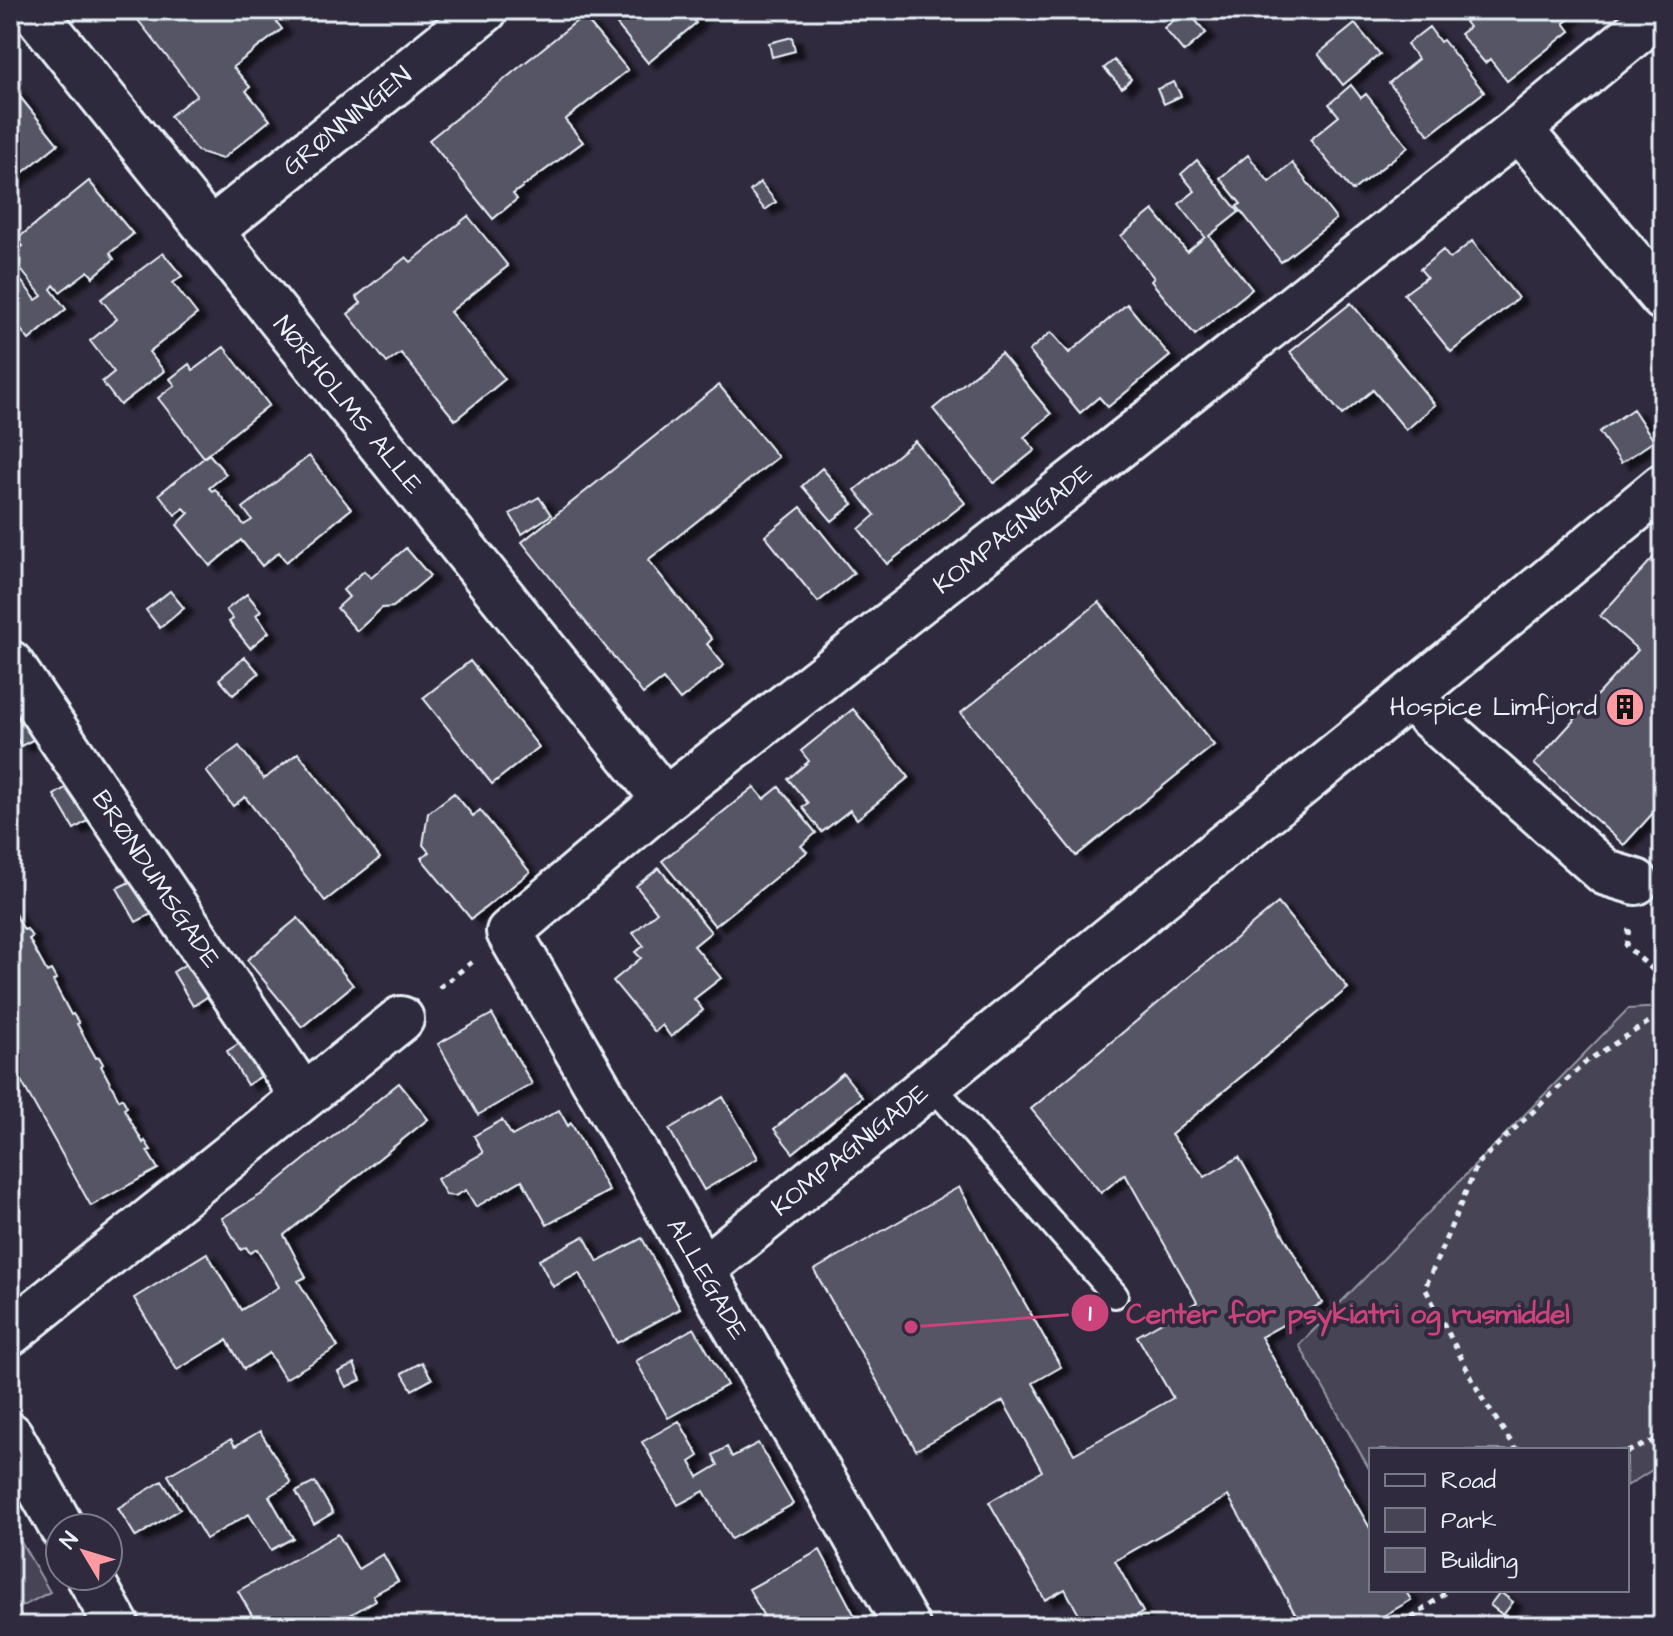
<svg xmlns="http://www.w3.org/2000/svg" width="1673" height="1636" font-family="'Architects Daughter',sans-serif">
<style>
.green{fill:#464455;stroke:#979aa6;stroke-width:2}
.building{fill:#575565;stroke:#e8f1f8;stroke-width:2;filter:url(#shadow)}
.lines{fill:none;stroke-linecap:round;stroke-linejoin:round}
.service-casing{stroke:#e8f1f8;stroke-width:30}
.minor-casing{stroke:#e8f1f8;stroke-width:50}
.path{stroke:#e8f1f8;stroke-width:5;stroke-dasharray:6 6;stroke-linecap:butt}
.service{stroke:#2f2a3d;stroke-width:24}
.minor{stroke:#2f2a3d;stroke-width:44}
.labels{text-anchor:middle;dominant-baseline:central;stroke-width:8;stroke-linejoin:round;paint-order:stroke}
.street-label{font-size:26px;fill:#e8f1f8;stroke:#2f2a3d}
.poi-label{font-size:26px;fill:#e8f1f8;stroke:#2f2a3d;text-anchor:end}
.leader{fill:none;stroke:#ca437a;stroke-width:3}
.callout-dot{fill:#ca437a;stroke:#2f2a3d;stroke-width:3}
.mark-label{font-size:24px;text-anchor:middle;font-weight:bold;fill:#fff}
.callout-label{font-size:28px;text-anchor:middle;font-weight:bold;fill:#ca437a;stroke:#2f2a3d;stroke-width:8;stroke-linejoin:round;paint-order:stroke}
</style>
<defs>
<filter id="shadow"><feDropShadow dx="9" dy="5" stdDeviation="2" flood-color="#0009"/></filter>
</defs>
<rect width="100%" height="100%" fill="#2f2a3d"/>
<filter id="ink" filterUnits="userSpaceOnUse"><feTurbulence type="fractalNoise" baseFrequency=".0125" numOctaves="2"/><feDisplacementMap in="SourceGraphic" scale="16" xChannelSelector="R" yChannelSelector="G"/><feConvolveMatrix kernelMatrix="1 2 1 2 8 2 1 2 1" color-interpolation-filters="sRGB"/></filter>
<g filter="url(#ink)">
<path class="green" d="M1663,1007V1463L1627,1486V1450H1371V1472L1299,1345L1628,1009Z
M10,1523L50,1592L17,1609L10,1605Z"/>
<path class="building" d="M137,10H267L282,29L233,67L250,87L246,91L270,120L222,159L197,151L170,116L197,95L134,15L139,13Z
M605,10H707L694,20L696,23L648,63Z
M1187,10L1206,33L1184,52L1164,28Z
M1480,10H1580L1564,23L1570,31L1507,81L1490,59L1485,63L1460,34L1469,27L1465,22Z
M583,16L628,70L565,120L583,142L513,194L517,199L493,219L429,140Z
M1355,24L1380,54L1343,85L1318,54Z
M1429,27L1440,42L1443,40L1484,92L1429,135L1389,83L1418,59L1407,44Z
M792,37L795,51L772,57L769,43Z
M1114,60L1131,79L1122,88L1104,68Z
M1174,82L1181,96L1164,104L1157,89Z
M1351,85L1361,98L1366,94L1408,147L1352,191L1310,140L1339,116L1329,104Z
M13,88L58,144L10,183V90Z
M1248,155L1269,182L1292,163L1336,219L1281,262L1237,206L1241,204L1220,178Z
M1197,160L1239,212L1209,236L1252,289L1195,335L1151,281L1154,278L1121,236L1153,210L1187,252L1205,237L1179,204L1195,191L1181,174Z
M89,181L133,234L110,253L114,259L93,277L88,271L60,292L54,285L51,289L66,309L29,340L10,316V292L22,282L36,300L42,296L10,256L23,246L17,239Z
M760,182L776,202L765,210L750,191Z
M468,216L508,266L450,312L505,379L455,420L401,353L387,363L348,314L361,303L356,297L406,257L411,262Z
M1472,241L1518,298L1451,352L1404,294L1427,277L1420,269L1443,250L1450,259Z
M163,253L182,276L173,283L197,314L149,352L164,371L120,405L102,382L114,372L90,341L117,319L101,299Z
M1351,303L1435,405L1406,430L1373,390L1342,415L1290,352Z
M1127,304L1170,356L1108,407L1099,397L1080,413L1029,351L1051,332L1069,353Z
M224,347L269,405L204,457L158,398L175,385L170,379L189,364L193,370Z
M1001,353L1051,414L1024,437L1035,450L994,483L933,409Z
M719,385L778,457L648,560L712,639L707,644L724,665L680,700L663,679L643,694L522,542Z
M1633,409L1654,441L1621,463L1599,432Z
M915,441L965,503L887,564L859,529L875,515L855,490Z
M209,454L226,474L209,488L212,491L215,489L244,525L252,520L243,508L309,456L351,509L286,562L279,552L262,566L241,540L210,566L177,525L189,513L184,508L175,515L159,494Z
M822,468L853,504L832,521L802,486Z
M539,497L551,515L522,534L510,514Z
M801,507L854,573L818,602L765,536Z
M1663,547V802L1624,845L1534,764L1638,650L1600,616Z
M406,548L430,576L393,607L382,608L357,631L337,608L349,597L343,590L364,571L371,578Z
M170,591L184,608L160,628L146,610Z
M247,594L261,611L256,615L269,632L250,648L229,622L233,619L226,610Z
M1099,602L1214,745L1076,856L961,713Z
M245,657L259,673L233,695L219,679Z
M470,661L539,747L492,784L423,698Z
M25,700L44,734L21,746L10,727V709Z
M853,709L909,777L857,819L850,810L822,832L802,807L808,803L788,779L809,761L801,751Z
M239,746L264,779L298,753L380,858L325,901L245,797L233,806L206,771Z
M78,780L98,814L74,829L54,795Z
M754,787L764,799L779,787L816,833L801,846L807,852L715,926L662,861Z
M454,793L473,816L480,810L530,872L471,919L421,858L429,852L423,845L428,813Z
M659,868L711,932L694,946L721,978L694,999L703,1010L671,1037L662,1025L655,1032L613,981L641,958L635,952L644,946L633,933L657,912L636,886Z
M142,876L161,909L136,922L117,888Z
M1278,903L1348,988L1171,1135L1205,1177L1239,1157L1322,1303L1261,1337L1371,1530V1590H1405L1411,1600L1366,1626H1302L1228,1496L1115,1561L1143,1612L1118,1626H1085L1065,1589L1045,1600L989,1502L1042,1471L1003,1401L916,1450L814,1270L959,1187L1061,1367L1033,1383L1074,1454L1173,1398L1137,1336L1197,1302L1125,1174L1101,1193L1031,1109Z
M10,905L24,930L27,929L32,937L29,939L47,972L51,970L56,979L53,981L71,1015L73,1014L79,1023L77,1024L96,1058L99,1057L103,1064L101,1066L119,1100L122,1098L127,1107L124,1109L143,1143L145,1141L151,1150L147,1151L158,1169L91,1206L10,1061Z
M298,918L353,985L302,1027L247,960Z
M196,958L216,991L193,1006L173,972Z
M492,1014L532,1084L478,1115L438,1044Z
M248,1038L268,1072L247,1085L227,1051Z
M843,1073L862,1097L793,1153L774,1129Z
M399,1083L428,1119L284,1235L306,1277L298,1281L338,1347L285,1379L269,1353L244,1369L227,1340L177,1370L134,1298L207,1253L241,1310L279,1287L257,1249L250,1253L246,1247L241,1250L222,1218L262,1194Z
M723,1097L758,1158L704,1190L669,1129Z
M559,1110L568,1126L571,1123L609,1191L547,1225L522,1180L476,1207L466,1190L455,1196L446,1195L437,1179L483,1153L474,1136L502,1120L512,1136Z
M584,1236L598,1262L642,1238L680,1309L617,1343L579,1273L553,1287L539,1260Z
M694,1328L727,1385L668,1418L636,1361Z
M422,1362L432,1379L412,1390L402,1373Z
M354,1364L361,1380L346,1387L338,1372Z
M679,1421L699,1456L690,1462L698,1477L718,1465L713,1455L727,1447L732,1457L758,1443L793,1504L731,1539L704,1491L678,1505L642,1442Z
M260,1431L291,1483L269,1496L293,1538L271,1550L249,1514L206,1539L168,1475L231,1439L235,1446Z
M162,1481L180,1509L136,1537L118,1508Z
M315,1482L333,1513L314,1524L296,1492Z
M338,1534L358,1569L383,1554L398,1581L373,1595L376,1600L331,1626H258L238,1591Z
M820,1550L856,1618L841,1626H769L749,1589Z
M1500,1592L1513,1602L1503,1615L1490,1605Z"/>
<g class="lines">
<g class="service-casing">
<path id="service" d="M931,1084L1115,1295"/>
</g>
<g class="minor-casing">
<path id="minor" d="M33,10L665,800
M1519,129L1663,298
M209,232L485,10
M10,663L303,1096
M1408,697L1606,873L1636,882
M702,1270L1408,697L1663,486
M10,1333L401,1019
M10,1435L62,1528
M89,1576L117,1626
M907,1626L509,932L665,800L1096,464L1519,129L1663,10"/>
</g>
<path class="path" d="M1629,929L1626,946L1663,979
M439,988L472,962
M1519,1450L1515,1448L1482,1398L1425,1288L1478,1163L1587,1061L1663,1013
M1627,1452L1663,1437
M10,1624L14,1626
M1402,1626L1449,1590"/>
<use href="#service" class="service"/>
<use href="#minor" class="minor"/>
</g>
</g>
<defs>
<g id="building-disc" transform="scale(2)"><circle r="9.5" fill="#ff9aa2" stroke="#2f2a3d"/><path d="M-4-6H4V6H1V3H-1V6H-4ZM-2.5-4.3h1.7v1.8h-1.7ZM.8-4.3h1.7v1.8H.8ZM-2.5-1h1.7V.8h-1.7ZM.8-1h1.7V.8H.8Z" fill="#111"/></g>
</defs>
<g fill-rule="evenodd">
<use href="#building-disc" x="1625" y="707"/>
</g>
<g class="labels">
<g class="street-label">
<text transform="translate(347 121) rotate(-39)">GRØNNINGEN</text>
<text transform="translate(348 405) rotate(51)">NØRHOLMS ALLE</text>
<text transform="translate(1013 529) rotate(-38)">KOMPAGNIGADE</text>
<text transform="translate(156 879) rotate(56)">BRØNDUMSGADE</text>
<text transform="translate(850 1150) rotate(-39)">KOMPAGNIGADE</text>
<text transform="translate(707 1279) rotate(60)">ALLEGADE</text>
</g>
<g class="poi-label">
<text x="1597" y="707">Hospice Limfjord</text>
</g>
</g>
<path class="leader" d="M911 1327L1090 1313"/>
<g class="callout-dot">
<circle cx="911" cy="1327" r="8"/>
<circle cx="1090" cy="1313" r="20"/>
</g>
<g class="mark-label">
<text x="1090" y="1321">1</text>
</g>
<g class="callout-label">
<text x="1348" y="1323">Center for psykiatri og rusmiddel</text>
</g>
<rect width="1673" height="1636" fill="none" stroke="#2f2a3d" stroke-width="40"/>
<rect x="20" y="20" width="1633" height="1596" fill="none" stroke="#e8f1f8" stroke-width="3" filter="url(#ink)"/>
<rect x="1369" y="1448" width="260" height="144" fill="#2f2a3d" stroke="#797a88" stroke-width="2"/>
<rect x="1385" y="1474" width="40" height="12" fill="#2f2a3d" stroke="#797a88" stroke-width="2"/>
<text x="1441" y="1488" font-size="24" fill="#e8f1f8">Road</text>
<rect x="1385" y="1508" width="40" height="24" fill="#464455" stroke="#797a88" stroke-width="2"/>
<text x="1441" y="1528" font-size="24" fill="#e8f1f8">Park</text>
<rect x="1385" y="1548" width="40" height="24" fill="#575565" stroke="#797a88" stroke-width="2"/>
<text x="1441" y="1568" font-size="24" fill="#e8f1f8">Building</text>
<g transform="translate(84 1552) rotate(308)"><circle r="38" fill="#2f2a3d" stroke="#797a88" stroke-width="2"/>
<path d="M0-6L14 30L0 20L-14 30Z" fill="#ff9aa2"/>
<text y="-12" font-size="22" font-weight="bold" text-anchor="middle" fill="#e8f1f8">N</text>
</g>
</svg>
